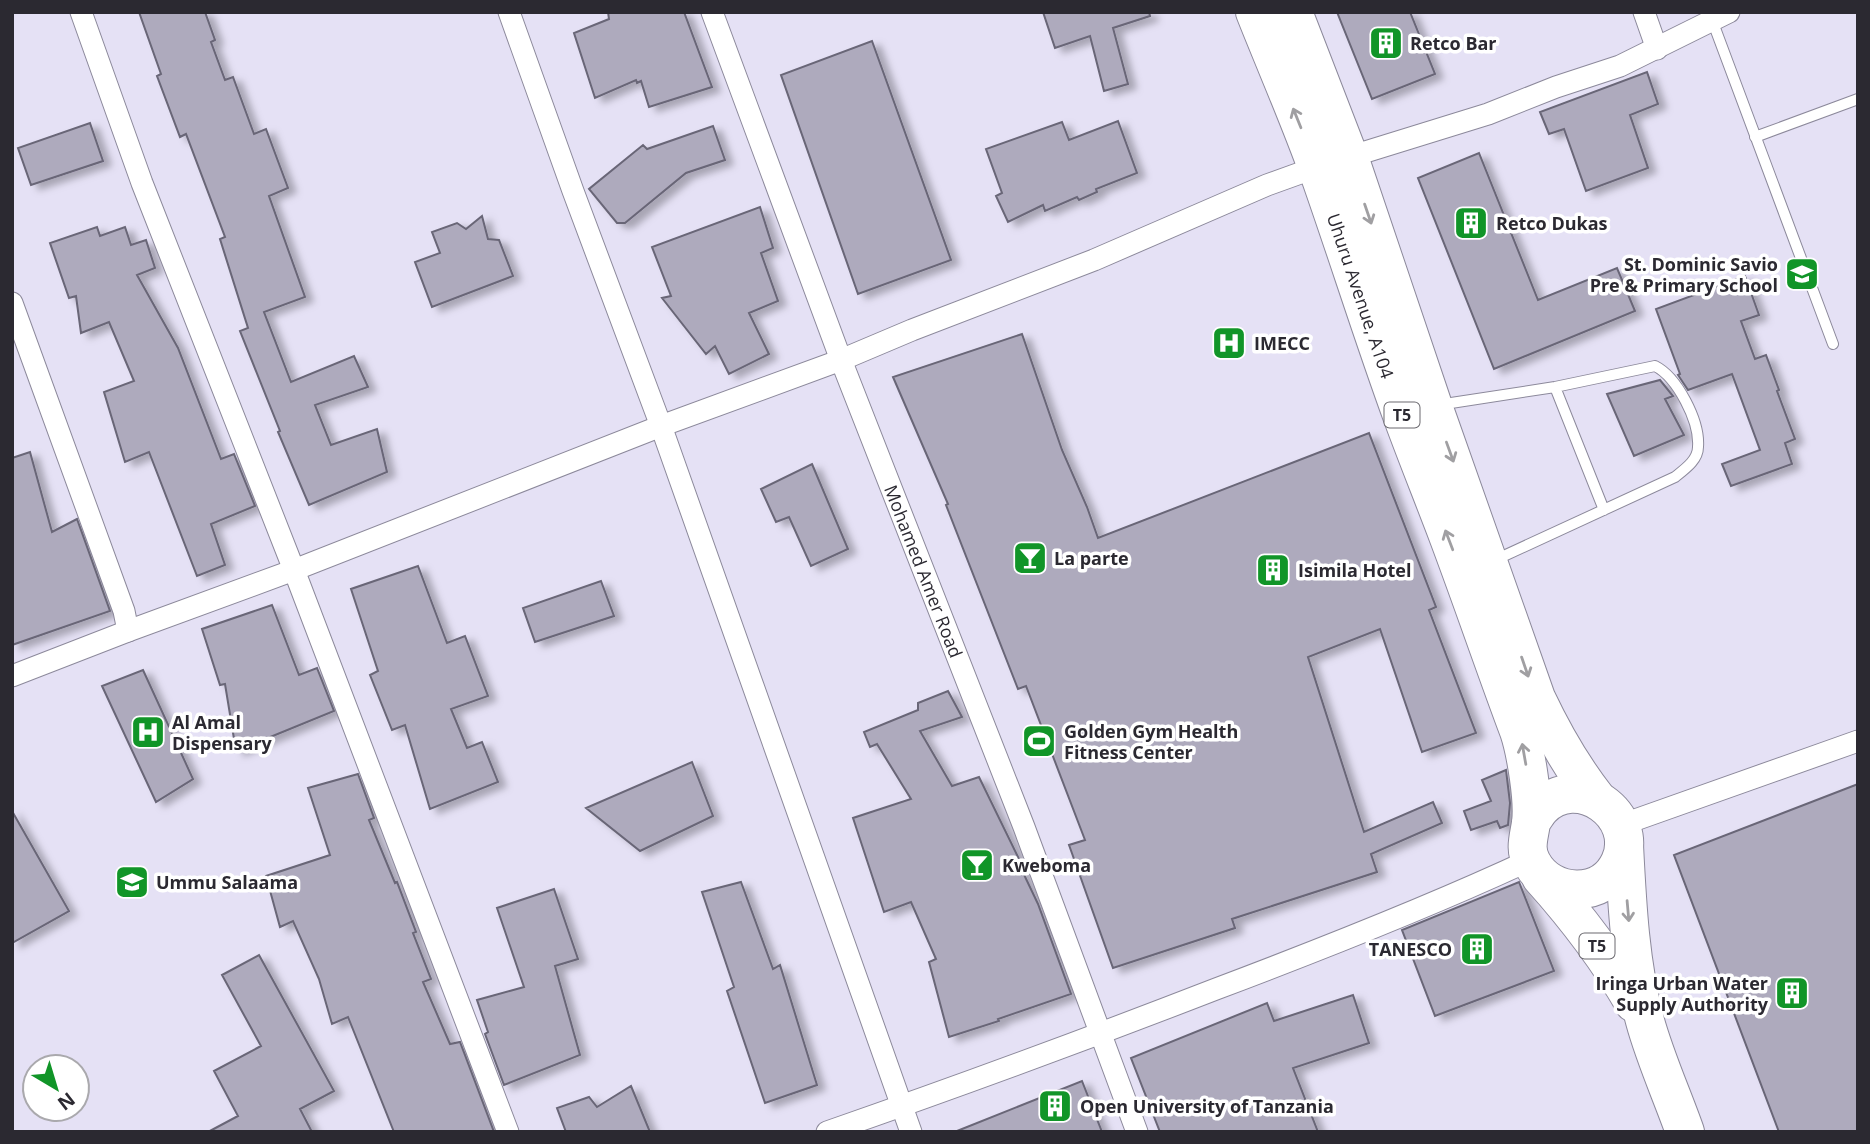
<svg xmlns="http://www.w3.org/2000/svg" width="1870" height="1144" font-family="'Open Sans',sans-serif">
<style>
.building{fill:#aeaabd;stroke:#696677;stroke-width:2;filter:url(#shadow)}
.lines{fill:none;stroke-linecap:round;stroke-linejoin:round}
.lane-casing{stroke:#8c899b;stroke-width:12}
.street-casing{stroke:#8c899b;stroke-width:23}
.highway-casing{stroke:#8c899b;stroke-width:40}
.lane{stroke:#fff;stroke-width:10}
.street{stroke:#fff;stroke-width:21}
.highway{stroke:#fff;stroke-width:38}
.oneway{stroke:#a09fa2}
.labels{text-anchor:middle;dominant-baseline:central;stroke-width:7;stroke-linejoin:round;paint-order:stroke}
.shield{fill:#fff;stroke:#6b696f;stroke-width:2}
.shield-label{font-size:16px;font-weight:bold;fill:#2b2931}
.poi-label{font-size:18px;font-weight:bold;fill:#2b2931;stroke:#fff;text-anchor:start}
.street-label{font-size:18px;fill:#2b2931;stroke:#fff}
</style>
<defs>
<filter id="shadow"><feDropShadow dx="8" dy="4.5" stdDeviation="3.5" flood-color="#0004"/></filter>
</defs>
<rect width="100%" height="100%" fill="#e5e1f5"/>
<path class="building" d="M139,12H205L215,40L211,42L225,80L233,77L254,134L266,129L288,188L269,196L305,297L264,312L291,382L354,356L368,387L315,405L331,445L377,429L387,472L309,505L278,432L280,431L240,331L248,328L220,239L225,237L186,134L180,137L157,76L161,74Z
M608,12H684L712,87L649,107L641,81L637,83L636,80L595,98L574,33L609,19Z
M1043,12H1149L1150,16L1113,28L1128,84L1104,91L1090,36L1055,48Z
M1337,12H1410L1435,74L1372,99Z
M872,41L951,260L858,294L781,75Z
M1647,72L1658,104L1630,115L1648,168L1586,191L1564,129L1549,134L1540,112Z
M1118,121L1137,173L1096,189L1097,192L1079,200L1077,197L1045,211L1043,205L1008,222L996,196L1002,193L986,149L1062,122L1069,140Z
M90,123L103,161L31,185L18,148Z
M713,126L725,160L686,173L625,223H617L589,189L643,145L647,149Z
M1479,153L1538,300L1617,268L1635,311L1494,369L1418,178Z
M760,207L773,248L761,253L778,301L749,313L769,354L729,374L715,346L706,354L662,298L671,296L652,247Z
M482,216L488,239L499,240L513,276L432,307L415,262L440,253L432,232L457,223L466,229Z
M97,227L100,236L125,227L131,245L146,240L155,268L137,275L178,348L221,459L234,454L255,506L211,524L225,565L197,576L149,452L125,462L104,392L134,381L109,322L81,333L76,296L69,298L50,243Z
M1745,276L1759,315L1741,321L1755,359L1766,355L1779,390L1777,391L1795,439L1785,443L1792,464L1731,486L1722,464L1760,450L1732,374L1688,390L1678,375L1680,374L1656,309Z
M1022,334L1062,450L1087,507L1098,538L1369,433L1436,607L1429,610L1476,733L1422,752L1380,629L1308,657L1364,832L1433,802L1442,823L1371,854L1377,872L1232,919L1235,928L1113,968L1069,845L1085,840L1026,686L1018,689L946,505L948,504L893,377Z
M1660,380L1673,396L1665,399L1684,435L1634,456L1607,394Z
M30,452L52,532L77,519L110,611L12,645V458Z
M812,464L848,549L811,566L789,517L776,522L761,489Z
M418,566L447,643L465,636L488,696L451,709L467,748L482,742L498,782L430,809L405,725L392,730L370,675L378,671L351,589Z
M601,581L614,616L535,642L523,608Z
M272,605L299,675L317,668L334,711L236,751L225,684L220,685L202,629Z
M143,670L193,779L156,802L102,686Z
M948,691L962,717L920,731L952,786L979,777L1020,861L1018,862L1038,904L1071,994L998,1019L999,1021L949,1037L929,962L936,959L911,902L884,912L853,818L911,799L877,744L870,747L864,732L918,710V703Z
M692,762L713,816L640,851L586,808Z
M1506,770L1510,803L1508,825L1500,828L1497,821L1471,830L1464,811L1491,801L1482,780Z
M358,774L374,818L369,820L395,883L397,882L416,932L413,933L431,979L423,982L450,1044L460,1042L494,1132H394L348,1017L332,1024L319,979L293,921L280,927L266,876L330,855L308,788Z
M1858,784V1132H1779L1674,855Z
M12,811L69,911L12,943Z
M741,882L773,969L780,965L817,1085L765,1103L727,991L734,987L702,892Z
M1519,882L1554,971L1435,1016L1402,930Z
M554,889L578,959L555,966L580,1055L504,1085L485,1034L488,1032L477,1000L524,987L497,908Z
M259,955L334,1091L300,1109L312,1132H208L238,1116L214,1071L261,1046L222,975Z
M1353,995L1369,1043L1293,1068L1318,1132H1160L1131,1058L1267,1003L1274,1021Z
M1082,1081L1102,1132H957V1131Z
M631,1086L650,1132H566L557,1108L589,1097L597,1107Z"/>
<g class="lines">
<g class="lane-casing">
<path id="lane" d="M1712,20L1833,344
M1755,137L1858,99
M1555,387L1604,510
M1438,405L1555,387L1655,366C1677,377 1700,421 1698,447C1698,460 1685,469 1675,477L1495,560"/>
</g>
<g class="street-casing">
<g id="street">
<path d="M81,12L142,183L294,570L508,1132"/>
<path d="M509,12L573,191L661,426L911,1132"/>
<path id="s1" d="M712,12L841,360L1024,827L1137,1132"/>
<path d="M1644,12L1657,49"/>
<path d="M1349,157L1488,114L1556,87L1620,66L1729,12"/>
<path d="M12,303L124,611L128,631"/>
<path d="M12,676L128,631L294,570L661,426L841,360L912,330L1094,260L1267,185L1317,167"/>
<path d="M1621,825L1858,741"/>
<path d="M827,1132C957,1087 1087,1039 1216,989C1322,949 1427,908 1530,860"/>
</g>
</g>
<g class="highway-casing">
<g id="highway">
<path id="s2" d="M1255,12C1276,65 1299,117 1318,170C1347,252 1373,336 1403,418C1418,459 1434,498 1449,538C1473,602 1495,667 1519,731C1526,752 1534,801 1531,823C1529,837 1524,849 1532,863C1550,897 1603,900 1620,862C1641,815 1577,770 1541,808C1537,812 1534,818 1531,822"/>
<path d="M1293,12L1349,157L1433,406L1536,698C1553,734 1571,766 1596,798"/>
<path d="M1624,845C1627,904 1630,964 1645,1021C1655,1058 1672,1095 1685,1132"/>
<path d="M1541,877C1576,916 1608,958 1634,1003"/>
</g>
</g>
<use href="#lane" class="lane"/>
<use href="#street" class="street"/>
<use href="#highway" class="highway"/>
</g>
<defs><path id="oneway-shaft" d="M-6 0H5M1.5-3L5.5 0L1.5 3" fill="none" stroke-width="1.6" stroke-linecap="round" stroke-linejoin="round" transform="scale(1.75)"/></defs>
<g class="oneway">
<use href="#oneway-shaft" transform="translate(1297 118) rotate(-112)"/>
<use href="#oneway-shaft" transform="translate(1368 214) rotate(71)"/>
<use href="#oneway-shaft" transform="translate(1450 452) rotate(70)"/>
<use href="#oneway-shaft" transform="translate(1449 540) rotate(-111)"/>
<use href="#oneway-shaft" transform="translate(1525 667) rotate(71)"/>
<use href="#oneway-shaft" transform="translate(1524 754) rotate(-100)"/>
<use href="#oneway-shaft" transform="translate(1628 911) rotate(85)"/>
</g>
<defs>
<g id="building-square" transform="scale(1.75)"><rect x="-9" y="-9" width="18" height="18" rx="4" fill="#119528" stroke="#fff"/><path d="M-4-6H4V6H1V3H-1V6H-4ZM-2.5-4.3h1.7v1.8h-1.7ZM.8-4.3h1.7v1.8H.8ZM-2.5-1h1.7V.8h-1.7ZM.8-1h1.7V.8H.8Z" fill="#fff"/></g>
<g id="school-square" transform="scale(1.75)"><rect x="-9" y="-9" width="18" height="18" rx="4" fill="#119528" stroke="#fff"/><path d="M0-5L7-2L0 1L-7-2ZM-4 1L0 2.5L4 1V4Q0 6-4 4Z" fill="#fff"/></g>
<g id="hospital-square" transform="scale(1.75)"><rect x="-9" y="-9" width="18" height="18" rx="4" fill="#119528" stroke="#fff"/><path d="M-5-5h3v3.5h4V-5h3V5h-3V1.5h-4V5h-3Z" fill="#fff"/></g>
<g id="bar-square" transform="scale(1.75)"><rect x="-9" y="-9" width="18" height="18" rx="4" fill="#119528" stroke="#fff"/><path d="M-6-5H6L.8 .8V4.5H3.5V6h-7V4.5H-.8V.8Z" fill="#fff"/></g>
<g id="stadium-square" transform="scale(1.75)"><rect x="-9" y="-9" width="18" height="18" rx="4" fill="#119528" stroke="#fff"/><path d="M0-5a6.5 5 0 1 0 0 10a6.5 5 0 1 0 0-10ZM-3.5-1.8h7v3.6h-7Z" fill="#fff"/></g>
</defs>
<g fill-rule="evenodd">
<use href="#building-square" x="1386" y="43"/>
<use href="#building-square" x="1471" y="223"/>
<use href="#school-square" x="1802" y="274"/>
<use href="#hospital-square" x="1229" y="343"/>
<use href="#bar-square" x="1030" y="558"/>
<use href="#building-square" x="1273" y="570"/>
<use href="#hospital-square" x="148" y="732"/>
<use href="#stadium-square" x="1039" y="741"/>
<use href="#bar-square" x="977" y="865"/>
<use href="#school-square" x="132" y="882"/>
<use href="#building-square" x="1477" y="949"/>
<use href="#building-square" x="1792" y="993"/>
<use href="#building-square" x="1055" y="1106"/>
</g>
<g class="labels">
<g class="shield">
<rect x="1384.5" y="402.5" width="35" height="25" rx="5"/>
<rect x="1579.5" y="933.5" width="35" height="25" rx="5"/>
</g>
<g class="shield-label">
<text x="1402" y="415">T5</text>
<text x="1597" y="946">T5</text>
</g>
<g class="poi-label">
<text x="1410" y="43">Retco Bar</text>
<text x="1496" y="223">Retco Dukas</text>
<text x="1778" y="264" text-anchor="end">St. Dominic Savio<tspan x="1778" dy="21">Pre &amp; Primary School</tspan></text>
<text x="1254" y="343">IMECC</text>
<text x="1054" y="558">La parte</text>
<text x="1298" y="570">Isimila Hotel</text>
<text x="172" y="722">Al Amal<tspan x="172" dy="21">Dispensary</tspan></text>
<text x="1064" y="731">Golden Gym Health<tspan x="1064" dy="21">Fitness Center</tspan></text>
<text x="1002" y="865">Kweboma</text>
<text x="156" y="882">Ummu Salaama</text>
<text x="1452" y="949" text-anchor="end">TANESCO</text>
<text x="1768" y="983" text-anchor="end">Iringa Urban Water<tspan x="1768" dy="21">Supply Authority</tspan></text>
<text x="1080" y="1106">Open University of Tanzania</text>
</g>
<g class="street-label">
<text stroke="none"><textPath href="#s2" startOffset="303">Uhuru Avenue, A104</textPath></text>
<text stroke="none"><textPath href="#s1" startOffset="598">Mohamed Amer Road</textPath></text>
</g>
</g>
<rect width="1870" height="1144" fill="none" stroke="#2b2931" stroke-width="28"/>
<g transform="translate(56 1088) rotate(142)"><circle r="33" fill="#ffffff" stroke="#aaa9ad" stroke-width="2"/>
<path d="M0-5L12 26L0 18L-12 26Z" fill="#119528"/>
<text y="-10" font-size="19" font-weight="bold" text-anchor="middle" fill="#2b2931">N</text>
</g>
</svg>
